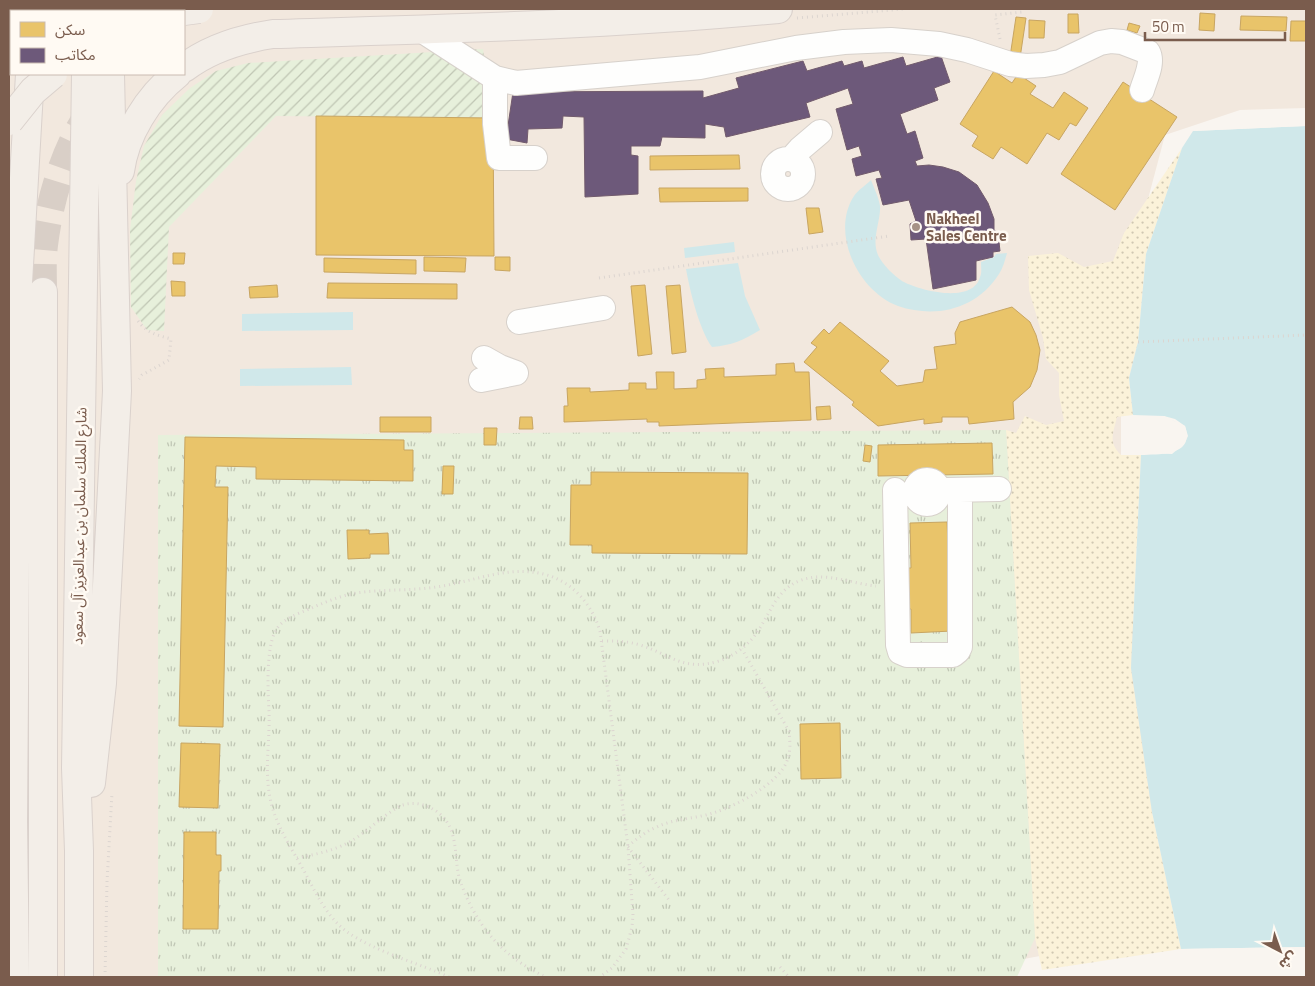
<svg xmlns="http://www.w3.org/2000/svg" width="1315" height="986" font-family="'Titillium Web','Noto Sans Arabic',sans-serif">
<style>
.residential{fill:#f2e8de;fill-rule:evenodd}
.sand{fill:url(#sand-dots)}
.park{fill:url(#park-tufts)}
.garden{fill:url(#garden-furrows)}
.water{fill:#d0e8ea}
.pier{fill:#f9f5f0}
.homes{fill:#e9c46a;stroke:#c8a561}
.offices{fill:#6d597a;stroke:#715a6c}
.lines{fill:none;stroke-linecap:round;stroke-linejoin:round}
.major-tunnel{stroke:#d9cfc7;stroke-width:28;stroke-dasharray:28 14;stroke-linecap:butt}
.minor-casing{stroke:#d7d1cb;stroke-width:26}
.major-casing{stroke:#dad1cc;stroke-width:30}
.path{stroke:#dcd5d0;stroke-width:3;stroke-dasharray:1 4;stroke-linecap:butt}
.minor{stroke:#fefefd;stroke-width:24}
.major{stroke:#f3eee8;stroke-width:28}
.major-bridge-casing{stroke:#dad1cc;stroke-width:30;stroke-linecap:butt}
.major-bridge{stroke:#f3eee8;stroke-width:28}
.poi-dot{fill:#a69286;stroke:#fffaf3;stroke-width:2}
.labels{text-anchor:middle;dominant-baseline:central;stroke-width:5;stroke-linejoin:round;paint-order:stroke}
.poi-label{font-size:15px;font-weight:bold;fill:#7a5c4d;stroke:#fffaf3;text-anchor:start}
.street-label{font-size:15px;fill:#7a5c4d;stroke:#fffaf3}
</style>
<defs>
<pattern id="sand-dots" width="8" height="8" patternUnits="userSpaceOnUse" patternTransform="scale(1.25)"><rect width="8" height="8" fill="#fbf2d9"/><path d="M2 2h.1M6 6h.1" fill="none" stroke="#d0c7b2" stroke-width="1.8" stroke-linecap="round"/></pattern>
<pattern id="park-tufts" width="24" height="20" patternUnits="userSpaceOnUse" patternTransform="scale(1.25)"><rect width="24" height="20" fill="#e7f0db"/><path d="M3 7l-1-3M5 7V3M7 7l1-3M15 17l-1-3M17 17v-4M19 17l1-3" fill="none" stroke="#c0c6b4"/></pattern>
<pattern id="garden-furrows" width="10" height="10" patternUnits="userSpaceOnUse" patternTransform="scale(1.25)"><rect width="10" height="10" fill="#e7f0db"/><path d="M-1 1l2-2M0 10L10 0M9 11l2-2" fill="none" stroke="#c0c6b4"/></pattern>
</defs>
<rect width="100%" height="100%" fill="#f9f5f0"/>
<path class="residential" d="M9,9H1306V108L1240,110L1165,135L1121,301V500L1152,812L1151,935L1008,962L993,977H9ZM11,11H184V74H11Z"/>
<path class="sand" d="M1182,148L1146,254L1138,342L1129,378L1133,415L1117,417C1113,434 1108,442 1121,455H1141L1131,668L1152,812L1181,949L1042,970L1035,938L1006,430L1016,433L1025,416L1046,425L1064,421L1059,395V373L1046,359L1043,338L1029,290L1028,256L1058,253L1084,267L1113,261L1124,233Z"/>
<path class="park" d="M1006,430L1035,938L1017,977H158V435Z"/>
<path class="garden" d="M483,49L493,118L276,116L169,227L164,331L147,330L131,307L130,230L136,181L144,146L162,115L190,88L216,71L248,63Z"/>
<path class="water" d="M1306,126V947L1181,949L1152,812L1131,668L1141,455C1161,454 1195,456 1185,426L1164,416L1133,415L1129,378L1138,342L1146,254L1182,148L1193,131Z
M871,180C874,188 879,198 880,206C881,221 871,239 878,255C882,264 896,278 904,282C921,291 973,304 980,277C982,273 981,267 981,262L994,257L996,254L1007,253C1005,260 1003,268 999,274C977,309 936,319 898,306C858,291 830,233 854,196C858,190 866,185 871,180Z
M734,242L735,252L685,258L684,248Z
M738,263L745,296L760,330C742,341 732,345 712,347C699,329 690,291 686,269Z
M353,312V330L242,331V314Z
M351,367L352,385L240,386V369Z"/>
<path class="pier" d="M1306,123V126L1193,131L1195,128Z
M1130,416H1164L1175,419L1185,426L1188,436L1184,444L1172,454L1139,453L1171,451L1182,443L1185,435L1183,427L1174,421L1163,418H1132Z
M1306,947V949L1181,951L1178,949Z"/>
<path class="homes" d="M1200,13L1215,14L1214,31L1199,30Z
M1068,14H1078L1079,33H1068Z
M1241,16L1287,17L1286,31L1240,30Z
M1016,17L1026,18L1020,58L1010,57Z
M1029,20L1045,21L1044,38H1029Z
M1291,21H1306V41H1290Z
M1129,23L1140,26L1137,33L1127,30Z
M994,71L1012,83L1018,74L1036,86L1030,94L1053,108L1064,92L1088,108L1076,126L1070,123L1059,140L1047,133L1027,164L1001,147L993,159L972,146L978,136L960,124Z
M1123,82L1177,117L1115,210L1061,174Z
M316,116L493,118L494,256L316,255Z
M739,155L740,169L650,170V156Z
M659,188H748V201L660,202Z
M806,208H819L823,232L809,234Z
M173,253H185L184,264H173Z
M424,257L466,258L465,272L424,271Z
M495,257H510V271L495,270Z
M324,258L416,260V274L324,272Z
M171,281L185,282V296H172Z
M328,283L457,284V299L327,298Z
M277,285L278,297L250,298L249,287Z
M645,285L652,354L638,356L631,286Z
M680,285L686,352L672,354L666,286Z
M1012,307L1030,322L1036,335L1040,350L1037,370L1030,387L1013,402L1014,419L969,424L968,417H942V422L924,424V419L878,426L852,405L854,402L804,362L817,347L811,343L824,329L829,334L840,322L889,361L880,371L897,386L923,382L925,370L937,369L934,347L956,344L955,333L960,322Z
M794,363L795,372H809L811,420L659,426V422H647V419L564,422V406H568L567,388H590V392L629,390V383H646V389H657L656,372H674V389L697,388V380L706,379L705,369L724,368V377L776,375V364Z
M830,406L831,419L817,420L816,407Z
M380,417H431V432H380Z
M520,417H532L533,429H519Z
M484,428H497L496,445H484Z
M185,437L404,440V450H413V481L256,479V467L216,466L215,487H228L223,727L179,726Z
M992,443L993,474L878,476V445Z
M865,445L872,446L870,462L863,461Z
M443,466H454L453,494H442Z
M591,472L748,473L747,554L592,553V545H570L571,485H591Z
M947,522L952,631L911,633V609H905L904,568H911L910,523Z
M347,530H369V534L388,533L389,554H370V558L348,559Z
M840,723L841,778L801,779L800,724Z
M181,743L220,744L218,808L179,807Z
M184,832H216V855H221V871H219L218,929H183Z"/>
<path class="offices" d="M941,56L950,82L934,88L938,100L900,114L907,134L915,131L923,158L915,161L917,166L929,165L943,167L959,172L977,185L988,203L994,219V230L998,233L1000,251L993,252V257L976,261V280L933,289L926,239L911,240L910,224L916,221L909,200L883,205L876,179L882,178L879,170L856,176L852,159L862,156L859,146L847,150L836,109L853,104L848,88L806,103L810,117L726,137L724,127L705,124V138L662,137L660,146H631V155L638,156V194L585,197L584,117L563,116L562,128L528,129L527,143L506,139L513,92L703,91V98L739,88L736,78L803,61L807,71L842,61L844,66L862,61L864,68L903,57L906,66Z"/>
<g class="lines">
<path class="major-tunnel" d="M43,292C43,277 42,261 44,245C49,203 64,149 89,114"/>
<g class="minor-casing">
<path id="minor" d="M421,30L495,78L516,83L700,67L796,48L844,42L867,41L891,40L939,44L967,50L1010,64L1026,66L1044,65L1060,62L1100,43L1111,41L1122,42L1148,52C1154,63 1145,79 1142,90
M495,78V124L499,158H535
M791,159L800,149L820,132
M773 174a15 15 0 1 1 30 0a15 15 0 1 1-30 0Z
M519,322L603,308
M484,358L500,367L516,373
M481,380L516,373
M915 492a12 12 0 1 1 24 0a12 12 0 1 1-24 0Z
M895,490L898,645L900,652L907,655H953L958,651L960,647V490
M946,490L999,489"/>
</g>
<g class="major-casing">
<path id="major" d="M33,11V9
M112,11L113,9
M9,50L11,48
M184,68C210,48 240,39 273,34C442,29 610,25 778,9
M120,171C125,134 148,97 177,74
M91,783L102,683L117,391L110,74
M15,977L13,821L17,300L30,74
M43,977V292
M79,977V851L76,768L86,74"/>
</g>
<path class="path" d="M797,18L904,9
M1000,39L995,15L1022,12V9
M599,278L889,236
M138,321C147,333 157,335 171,339L169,360L142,375L139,379
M1138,342L1306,335
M602,641C615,641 627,641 640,645C670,654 683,672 719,661C731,657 743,649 751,640C773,615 774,581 816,577C835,576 857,584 876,586
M628,846C637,839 646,831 657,827C675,818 697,819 716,812C738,805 779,783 787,761C791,751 790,742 789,731L742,649
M628,847L669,900
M297,858C317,854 338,850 356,838C371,828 384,815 400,806C410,802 420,803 429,807C460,822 453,850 459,877C463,890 469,904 476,915C492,943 517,964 546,977
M780,967L789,977
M105,977L107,882L112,793
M449,977C418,963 373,951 346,931C326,916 315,891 303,869C289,844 273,821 269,792C265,765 270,739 269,712C268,691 265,640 279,626C286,618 297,614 307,610C323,603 339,596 356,593C382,589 410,591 436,587C474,582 508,564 547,575C574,583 592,605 600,631L628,847L633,915L632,927L626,949L612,968L600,977"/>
<use href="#minor" class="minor"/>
<use href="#major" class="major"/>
<g class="major-bridge-casing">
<path id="major-bridge" d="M84,11L92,9
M184,11L199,9
M9,121L33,91L53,74"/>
</g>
<use href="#major-bridge" class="major-bridge"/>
</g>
<circle class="poi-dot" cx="916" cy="227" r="5"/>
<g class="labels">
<g class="poi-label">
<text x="926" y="218">Nakheel<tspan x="926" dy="17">Sales Centre</tspan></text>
</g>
<g class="street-label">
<text transform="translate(79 526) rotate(-89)">شارع الملك سلمان بن عبدالعزيز آل سعود</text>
</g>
</g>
<rect width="1315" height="986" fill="none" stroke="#7a5c4d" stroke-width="20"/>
<rect x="10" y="10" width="175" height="65" fill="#fffaf3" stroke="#cabbb1"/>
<rect x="20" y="22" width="25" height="15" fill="#e9c46a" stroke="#cabbb1"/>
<text x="55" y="35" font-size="15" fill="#7a5c4d">سكن</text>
<rect x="20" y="48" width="25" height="15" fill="#6d597a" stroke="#cabbb1"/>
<text x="55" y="60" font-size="15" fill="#7a5c4d">مكاتب</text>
<g transform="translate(1280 951) rotate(139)" stroke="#fffaf3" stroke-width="4" paint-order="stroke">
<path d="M0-4L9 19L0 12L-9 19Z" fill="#7a5c4d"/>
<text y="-8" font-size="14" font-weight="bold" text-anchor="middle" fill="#7a5c4d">ش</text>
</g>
<path d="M1145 32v8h140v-8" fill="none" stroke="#7a5c4d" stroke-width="2.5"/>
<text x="1152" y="32" font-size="15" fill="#7a5c4d" stroke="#fffaf3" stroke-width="4" paint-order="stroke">50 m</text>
</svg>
